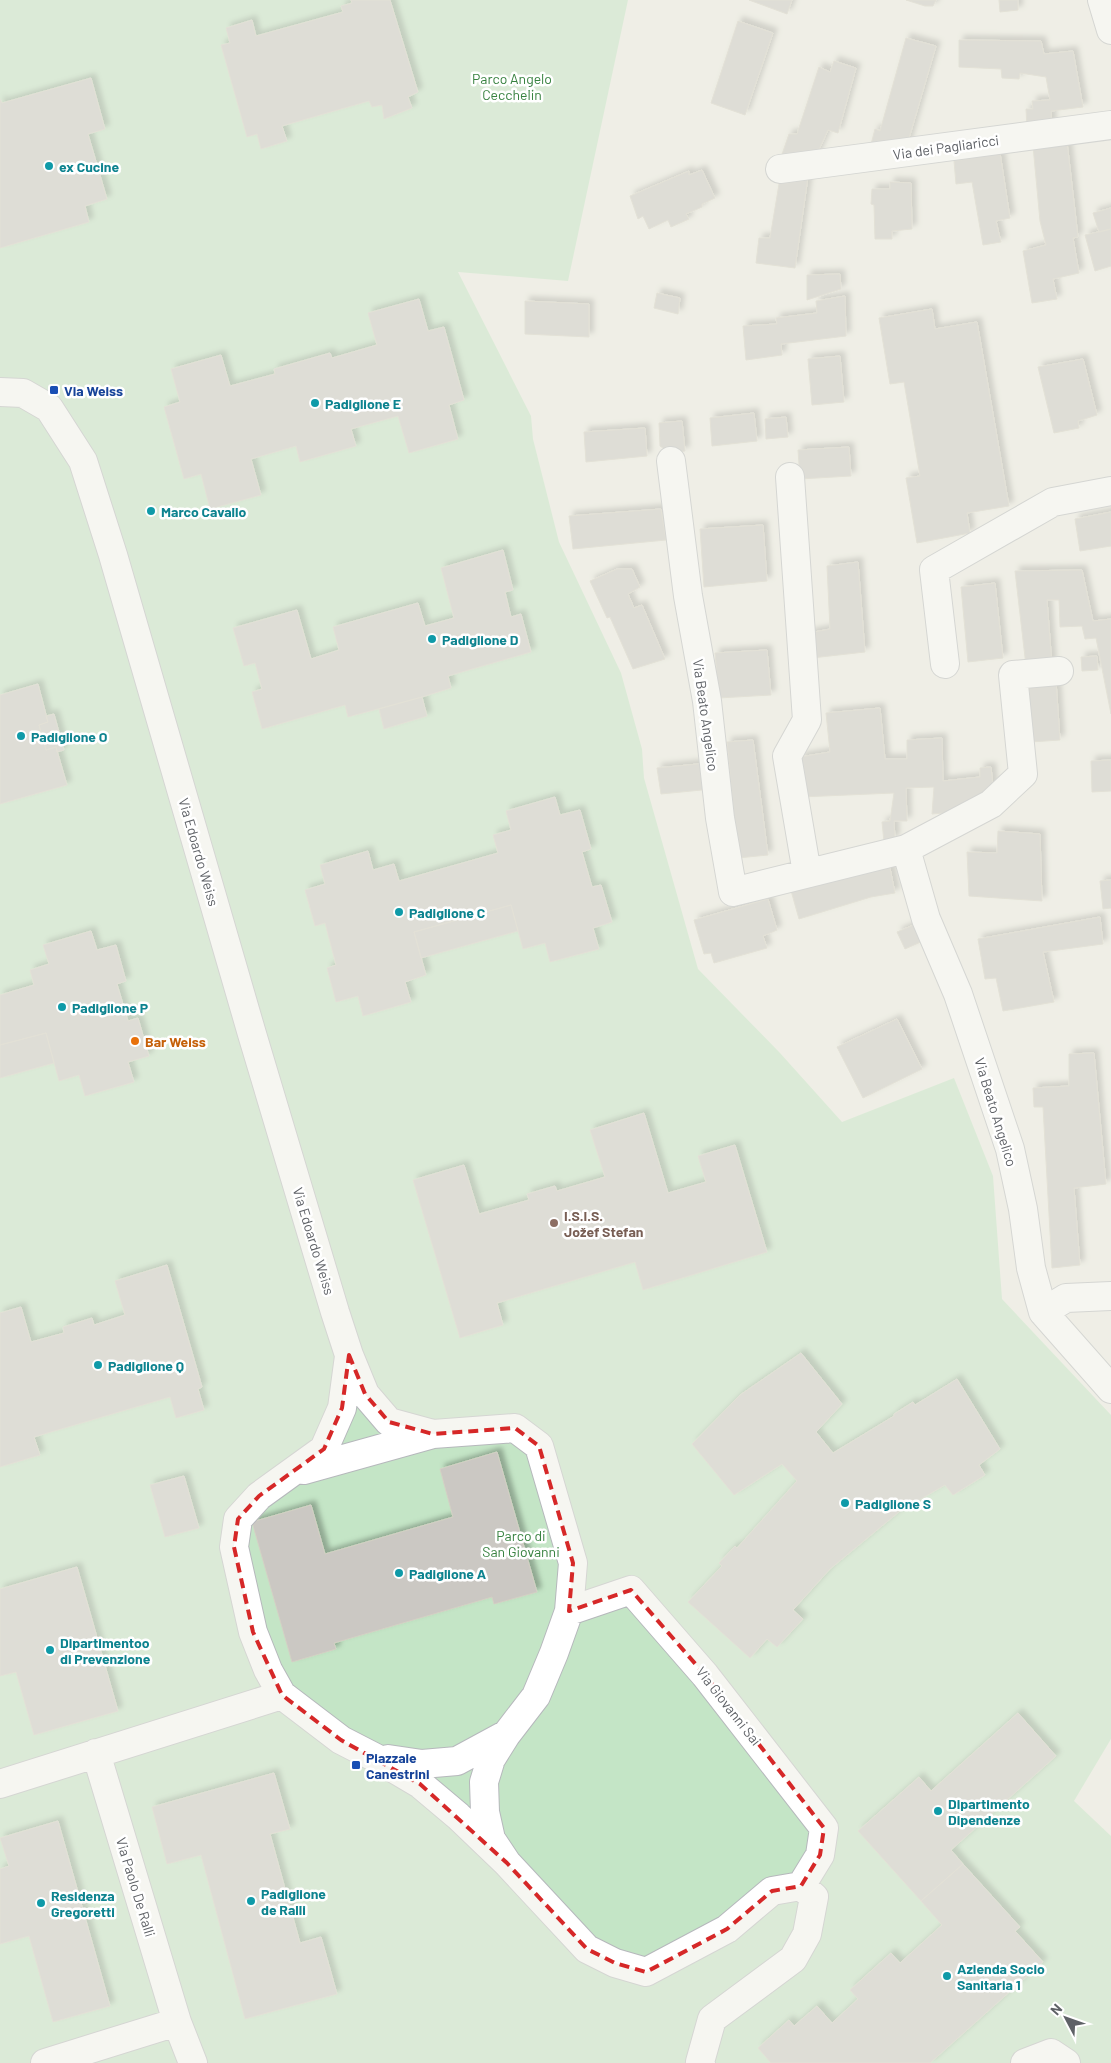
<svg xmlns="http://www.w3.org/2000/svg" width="1111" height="2063" font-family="Barlow,sans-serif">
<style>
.green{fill:#c4e5c6}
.building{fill:#cbc8c3;stroke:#d4d0c4;filter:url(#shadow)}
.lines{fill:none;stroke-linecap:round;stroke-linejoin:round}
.street-casing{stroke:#b6b8bc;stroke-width:30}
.street{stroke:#fff;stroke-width:28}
.marked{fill:none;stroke:#d62828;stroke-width:4;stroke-dasharray:10 6;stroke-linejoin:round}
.culture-dot{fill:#0f9aa8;stroke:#fff;stroke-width:2}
.transit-dot{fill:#1a4fb4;stroke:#fff;stroke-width:2}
.food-dot{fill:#e8710a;stroke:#fff;stroke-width:2}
.education-dot{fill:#8d6e63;stroke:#fff;stroke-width:2}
.labels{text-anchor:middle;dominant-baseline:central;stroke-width:5;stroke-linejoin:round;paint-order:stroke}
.park-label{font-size:14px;fill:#388240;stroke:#fff}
.street-label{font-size:14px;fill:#5e6166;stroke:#fff}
.culture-label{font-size:14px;font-weight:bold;fill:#0d838f;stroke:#fff;text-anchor:start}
.transit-label{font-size:14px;font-weight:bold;fill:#164399;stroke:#fff;text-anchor:start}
.food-label{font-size:14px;font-weight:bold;fill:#c56008;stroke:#fff;text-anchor:start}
.education-label{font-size:14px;font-weight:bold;fill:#785e54;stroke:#fff;text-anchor:start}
</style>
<defs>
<filter id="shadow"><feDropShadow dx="4.5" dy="-4.5" stdDeviation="2.5" flood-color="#0004"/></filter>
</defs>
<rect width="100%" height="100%" fill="#efeee6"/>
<path class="green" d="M0,0H628L568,281L458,272L531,416L533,439L559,542L621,673L642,749L644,778L698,969L780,1053L842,1122L954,1078L993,1176L1002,1299L1111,1415V1739L1074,1801L1111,1836V2063H0Z"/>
<path class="building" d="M351,0H390L418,92L408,97L412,108L384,119L382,105L372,107L369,101L282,126L287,141L261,149L257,134L247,137L221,45L230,43L226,28L252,20L256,36L343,12L341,6L352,3Z
M749,0H792L787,14Z
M906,0H936L933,6H925Z
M999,0H1018V10L1000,12Z
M738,21L773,33L745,115L711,103Z
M906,38L936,46L907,145L870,148L875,129L880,131Z
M959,40L1041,41L1044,54L1073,51L1083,107L1051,111L1052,126L1027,128L1026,109H1033L1032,101L1050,100L1046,77L1020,73L1019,79L1002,78L1001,69L959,67Z
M834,61L856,68L838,133L828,130L816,156L780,160L789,134H797L819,67L830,72Z
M91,78L105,129L88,134L107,199L85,206L89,222L0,248V99L2,103Z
M1067,142L1078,237L1073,238L1079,273L1053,279L1057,299L1032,303L1023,251L1046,245L1040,221L1033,146Z
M1000,153L1010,218L996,221L1001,242L983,245L972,182L956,184L954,161Z
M702,170L715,198L702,204V207L686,214L689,219L671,227L668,220L649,229L643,216L638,219L630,196L689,171V175Z
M808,177L795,268L756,263L759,238H770L780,178Z
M890,182L911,183L912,229L892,231V239H875L874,205L871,204L872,189H890Z
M1111,208V229L1099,232L1093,213Z
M1111,229V266L1095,271L1085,235Z
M840,274L841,289L807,300V275Z
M657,293L680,298L678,314L654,308Z
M845,296L846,336L781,344L782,355L746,360L743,326L777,324L776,318L817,313L816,301Z
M419,299L428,331L444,327L464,400L449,405L458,439L409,453L398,416L351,429L356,446L300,462L296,446L251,459L261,495L210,509L201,474L184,479L164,407L180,402L171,369L221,355L230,386L275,374L274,369L330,353L332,358L377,345L368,313Z
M525,301L589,304V337L525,334Z
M932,309L935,329L977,322L1009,506L967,513L970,533L917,543L906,478L920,476L904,382L890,384L879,318Z
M840,356L844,402L812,405L808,359Z
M1083,359L1097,415L1078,421L1079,428L1054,433L1038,367Z
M754,413L757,441L712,446L710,418Z
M786,417L788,437L766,439L765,419Z
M682,421L685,451L670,453L660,446L659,423Z
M645,428L647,456L586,462L584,432Z
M849,447L851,476L800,479L798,450Z
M661,509L666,540L573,549L569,516Z
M1111,512V546L1080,551L1075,519Z
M763,525L767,581L704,587L700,529Z
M503,550L513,590L505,592L511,617L521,614L531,652L448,676L451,688L422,697L348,717L345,705L262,729L252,692L262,689L255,663L244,666L233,628L297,610L311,659L339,650L333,627L418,603L425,626L454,618L441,568Z
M858,562L865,652L812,658L809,633L830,629L827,566Z
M617,569H632L640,587L628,594L634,608L642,605L665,659L633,669L610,617L607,618L590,581Z
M1082,570L1093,621L1111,619V714L1096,638L1085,639L1082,626L1060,627L1059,600H1047L1052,665L1026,666L1015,571Z
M995,583L1003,658L968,662L961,587Z
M767,650L771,695L719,698L715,653Z
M1097,656L1098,670L1082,671L1081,657Z
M1056,681L1060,740L1031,742L1027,683Z
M38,684L48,722L39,725L46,750L56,747L67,785L0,804V695Z
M422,697L427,716L384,729L379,709Z
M880,708L885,759H907V740L942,738L943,781L980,777V768L991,767L994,796L955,812L932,814L934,787L906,788L907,821H894L895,839L884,842L882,822L890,821L894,793L801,797L800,757L830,752L826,713Z
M54,714L64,750L57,752L56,747L46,750L39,725L48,722L46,716Z
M753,740L768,855L738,858L727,742Z
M1111,760V791L1092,792L1091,761Z
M708,763L712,789L661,794L657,768Z
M555,797L560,815L580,810L591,849L582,852L592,887L601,885L612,922L593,928L599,949L550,962L545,943L523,949L511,905L414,932L426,975L405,982L411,1002L363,1016L358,996L336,1002L327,968L336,965L325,923L315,926L305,890L325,884L320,865L368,851L373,870L394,864L399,881L498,853L493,835L511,830L506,811Z
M998,831L1040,834L1042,901L969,896L967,852L997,853Z
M889,863L895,893L871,897L799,919L790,887Z
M1111,880V908L1103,909L1100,881Z
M768,899L777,930L763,936L767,948L714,963L711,953L704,954L694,920Z
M511,905L518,931L421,958L414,932Z
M1100,917L1103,944L1043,952L1054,1002L1003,1011L996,978L985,979L978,939Z
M916,924L923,941L905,949L897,932Z
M91,931L97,950L116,945L126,981L117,984L128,1021L138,1018L149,1056L128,1062L134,1082L85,1096L79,1075L59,1081L46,1033L0,1045V995L34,985L30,970L49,964L43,945Z
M897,1019L922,1069L863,1098L837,1047Z
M46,1033L54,1063L0,1078V1045Z
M1094,1053L1106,1184L1074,1188L1080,1265L1052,1268L1043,1107H1034L1033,1088L1069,1086V1054Z
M644,1113L668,1193L706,1182L698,1156L735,1145L767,1252L643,1290L635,1262L497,1303L503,1325L460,1338L413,1180L464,1165L479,1214L529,1200L527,1194L555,1186L557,1191L605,1177L590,1130Z
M167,1265L202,1387L198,1389L204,1410L176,1418L170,1397L34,1437L40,1455L0,1467V1313L21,1307L31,1342L64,1333L63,1327L92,1318L94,1325L125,1315L115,1281Z
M801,1353L842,1404L816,1432L833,1453L894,1416V1414L913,1402L915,1405L957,1379L1000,1449L979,1465L985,1475L953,1495L945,1485L900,1511L830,1569L793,1610L803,1619L777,1647L767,1639L750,1658L688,1602L722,1566L719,1563L735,1546L737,1548L797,1481L782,1464L734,1495L692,1444L740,1395Z
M497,1452L537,1592L494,1604L492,1597L334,1643L336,1649L292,1662L252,1522L311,1505L325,1554L453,1517L440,1469Z
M184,1476L199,1528L165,1537L150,1485Z
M77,1567L118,1711L34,1735L16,1672L0,1676V1589Z
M1018,1713L1056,1756L951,1850L963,1864L921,1901L858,1831L919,1777L931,1791Z
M274,1773L290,1829L270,1834L300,1943L321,1937L337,1994L245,2019L201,1855L167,1864L152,1807Z
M58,1821L110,2006L53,2022L29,1936L0,1944V1869L9,1866L0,1838Z
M963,1864L1020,1927L1015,1931L1043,1962L930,2063H771L758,2048L789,2020L794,2026L817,2006L832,2023L858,1999L850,1990L891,1953L900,1963L942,1925L921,1901Z"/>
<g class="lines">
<g class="street-casing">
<path id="street" d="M1102,0L1111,30
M780,169L1111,125
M0,392L23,393L49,408L83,461L113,555L252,1034L335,1312L349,1355L365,1394L389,1422L433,1434L515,1428L539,1446L573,1563L569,1611L554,1653L536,1696L506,1735L491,1759L484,1782L485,1812L491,1839L507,1863
M671,461L688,596L707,701L720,818L733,892L906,849L991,804L1023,774L1013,675L1059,671
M790,477L807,720L787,756L807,873
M945,664L934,570L1053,502L1111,491
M906,849L926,919L958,994L1010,1149L1023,1209L1031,1268L1043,1312L1111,1389
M1043,1312L1066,1298L1111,1296
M349,1356L342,1408L324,1449L259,1496L238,1519L234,1547L253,1632L268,1670L282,1695L341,1740L376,1758L420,1784L458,1816L507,1863L587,1949L615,1963L646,1972L727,1929L772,1891L801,1886L820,1855L824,1828L705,1675L631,1590L569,1611
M304,1470L433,1434
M96,1753L177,2022L193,2063
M388,1759L422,1764L457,1761L505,1735
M0,1784L282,1695
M45,2063L177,2022
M701,2063L700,2062L712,2019L793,1959L807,1934L814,1897L801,1886
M1025,2063L1051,2053L1066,2063"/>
</g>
<use href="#street" class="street"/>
</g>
<path d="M0 0H1111V2063H0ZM349,1355L365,1394L389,1422L433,1434L515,1428L539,1446L573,1563L569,1611L631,1590L705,1675L824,1828L820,1855L801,1886L772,1891L727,1929L646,1972L615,1963L587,1949L507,1863L420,1784L341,1740L282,1695L253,1632L234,1547L238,1519L259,1496L324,1449L342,1408Z" fill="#efeee6" fill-opacity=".55" fill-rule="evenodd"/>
<path class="marked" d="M349,1355L365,1394L389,1422L433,1434L515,1428L539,1446L573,1563L569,1611L631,1590L705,1675L824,1828L820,1855L801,1886L772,1891L727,1929L646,1972L615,1963L587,1949L507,1863L420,1784L341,1740L282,1695L253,1632L234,1547L238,1519L259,1496L324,1449L342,1408Z"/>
<g class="culture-dot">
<circle cx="49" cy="166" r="5"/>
<circle cx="315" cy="403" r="5"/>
<circle cx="151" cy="511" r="5"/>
<circle cx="432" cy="639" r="5"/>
<circle cx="21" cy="736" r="5"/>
<circle cx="399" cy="912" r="5"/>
<circle cx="62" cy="1007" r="5"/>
<circle cx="98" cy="1365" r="5"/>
<circle cx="845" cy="1503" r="5"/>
<circle cx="399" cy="1573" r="5"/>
<circle cx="50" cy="1650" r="5"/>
<circle cx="938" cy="1811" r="5"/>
<circle cx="251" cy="1901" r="5"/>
<circle cx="41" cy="1903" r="5"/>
<circle cx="947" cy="1976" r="5"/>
</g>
<g class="transit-dot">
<rect x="49" y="385" width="10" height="10" rx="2.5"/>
<rect x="351" y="1760" width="10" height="10" rx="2.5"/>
</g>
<circle class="food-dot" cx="135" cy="1041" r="5"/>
<circle class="education-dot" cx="554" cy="1223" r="5"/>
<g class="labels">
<g class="park-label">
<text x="512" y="78">Parco Angelo<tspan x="512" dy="16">Cecchelin</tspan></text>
<text x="521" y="1535">Parco di<tspan x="521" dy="16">San Giovanni</tspan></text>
</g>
<g class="street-label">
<text transform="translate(946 147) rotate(-8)">Via dei Pagliaricci</text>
<text transform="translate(706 715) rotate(82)">Via Beato Angelico</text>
<text transform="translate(199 852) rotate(74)">Via Edoardo Weiss</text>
<text transform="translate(996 1112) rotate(73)">Via Beato Angelico</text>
<text transform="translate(314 1241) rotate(73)">Via Edoardo Weiss</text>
<text transform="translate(729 1706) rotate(52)">Via Giovanni Sai</text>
<text transform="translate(136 1887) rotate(73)">Via Paolo De Ralli</text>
</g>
<g class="culture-label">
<text x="59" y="166">ex Cucine</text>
<text x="325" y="403">Padiglione E</text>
<text x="161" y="511">Marco Cavallo</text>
<text x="442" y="639">Padiglione D</text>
<text x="31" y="736">Padiglione O</text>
<text x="409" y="912">Padiglione C</text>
<text x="72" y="1007">Padiglione P</text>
<text x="108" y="1365">Padiglione Q</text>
<text x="855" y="1503">Padiglione S</text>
<text x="409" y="1573">Padiglione A</text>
<text x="60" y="1642">Dipartimentoo<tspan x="60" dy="16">di Prevenzione</tspan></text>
<text x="948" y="1803">Dipartimento<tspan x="948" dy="16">Dipendenze</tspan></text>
<text x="261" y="1893">Padiglione<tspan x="261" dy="16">de Ralli</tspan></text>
<text x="51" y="1895">Residenza<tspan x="51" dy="16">Gregoretti</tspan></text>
<text x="957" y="1968">Azienda Socio<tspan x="957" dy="16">Sanitaria 1</tspan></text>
</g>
<g class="transit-label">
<text x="64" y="390">Via Weiss</text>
<text x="366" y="1757">Piazzale<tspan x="366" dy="16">Canestrini</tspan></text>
</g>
<g class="food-label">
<text x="145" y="1041">Bar Weiss</text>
</g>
<g class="education-label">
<text x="564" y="1215">I.S.I.S.<tspan x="564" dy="16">Jožef Stefan</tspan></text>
</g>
</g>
<g transform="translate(1066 2018) rotate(311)" stroke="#ffffff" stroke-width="4" paint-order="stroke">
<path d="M0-4L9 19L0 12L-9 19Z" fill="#5e6166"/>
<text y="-8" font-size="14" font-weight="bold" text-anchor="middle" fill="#5e6166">N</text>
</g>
</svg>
